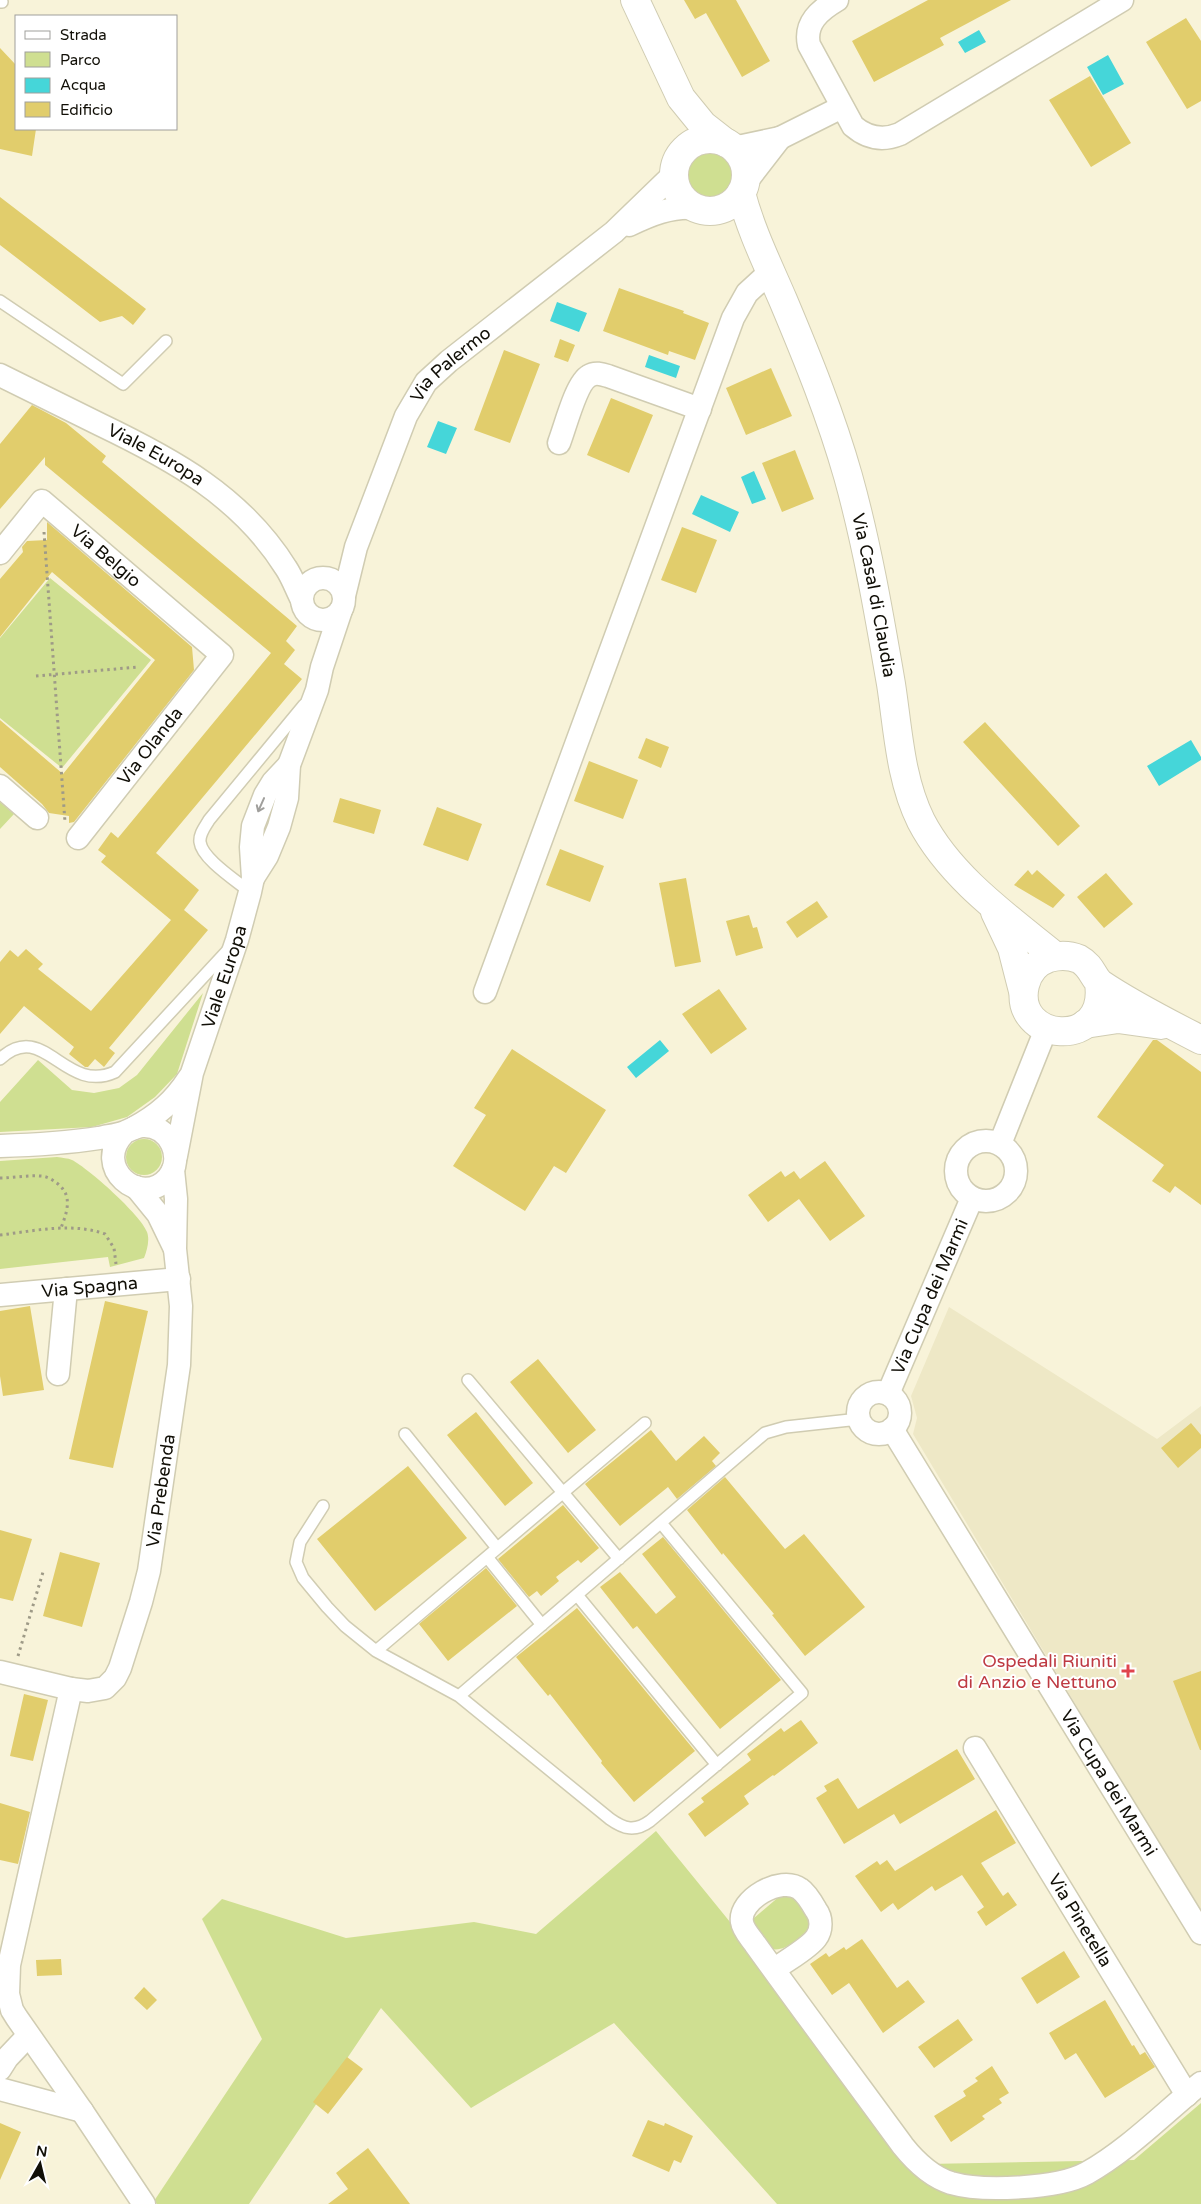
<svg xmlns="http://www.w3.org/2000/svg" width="1201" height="2204" font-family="'Varela Round',sans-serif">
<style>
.built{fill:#eee8c6}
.green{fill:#cfdf91}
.water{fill:#45d6d9}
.building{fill:#e1cd6c}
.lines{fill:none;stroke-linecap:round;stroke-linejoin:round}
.lane-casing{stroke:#d0ccb2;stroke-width:14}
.street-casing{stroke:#d0ccb2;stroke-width:25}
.secondary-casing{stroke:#d0ccb2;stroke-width:30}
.path{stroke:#9e9a87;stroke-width:3;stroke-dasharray:2.5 4;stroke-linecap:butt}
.lane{stroke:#fff;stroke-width:11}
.street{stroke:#fff;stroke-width:22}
.secondary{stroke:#fff;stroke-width:28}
.oneway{stroke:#a09f9c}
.health-dot{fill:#e0444e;stroke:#fff;stroke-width:2}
.labels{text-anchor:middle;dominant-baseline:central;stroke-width:4;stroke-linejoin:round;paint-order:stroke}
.street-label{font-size:18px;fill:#110f07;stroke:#fff}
.health-label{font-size:18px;fill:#be3a42;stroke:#fff;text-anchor:end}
</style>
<rect width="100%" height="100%" fill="#f8f3d9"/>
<path class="built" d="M949,1307L1157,1439L1201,1406V1913L913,1434L917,1418L911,1396Z"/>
<path class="green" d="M686 175a24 24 0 1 1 48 0a24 24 0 1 1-48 0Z
M50,578L151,660L62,768L0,718V638Z
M0,802L14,814L0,829Z
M203,993L177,1074L155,1097L127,1117L92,1127L0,1132V1102L38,1060L72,1090L94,1093L119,1088L137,1075Z
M126 1157a18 18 0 1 1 36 0a18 18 0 1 1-36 0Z
M57,1157C62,1158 68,1158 72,1160C88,1168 141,1215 147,1232C150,1240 147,1250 144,1258L110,1267L108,1257L0,1269V1161Z
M656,1831L927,2164L1134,2160L1201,2103V2204H777L614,2023L471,2108L381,2008L249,2204H157L154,2201L262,2039L202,1919L222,1899L346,1938L474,1922L536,1934Z
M781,1895H794L811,1919L810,1929C799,1937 786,1952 772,1949L754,1924V1918Z"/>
<path class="water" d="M979,30L986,42L965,53L958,42Z
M1108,55L1124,84L1103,95L1087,67Z
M557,302L587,313L579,332L550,321Z
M649,355L680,366L676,378L645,367Z
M438,421L457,428L446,454L427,447Z
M754,471L766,499L752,504L741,477Z
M701,495L739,512L730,532L692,514Z
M1191,740L1201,757V760L1159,786L1147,766Z
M660,1040L669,1051L636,1078L627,1067Z"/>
<path class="building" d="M684,0H736L770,61L742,77L706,13L695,19Z
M928,0H1011L940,38L944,45L874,82L852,41Z
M1186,18L1201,41V101L1187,109L1146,42Z
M0,48L16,65V129H36L32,156L0,149Z
M1090,76L1131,143L1091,167L1049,100Z
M0,197L146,309L133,325L122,316L100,322L0,245Z
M619,288L684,311L683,313L709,323L695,360L669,351L668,355L603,331Z
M560,339L575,345L568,362L554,357Z
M504,350L540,364L510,443L474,430Z
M771,368L792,416L746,435L726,388Z
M611,398L653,415L629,473L587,455Z
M32,405L66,423L106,456L102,462L297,626L286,641L295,650L284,664L302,679L156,853L199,890L184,910L208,930L109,1048L115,1053L104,1067L95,1059L88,1067H85L69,1054L74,1047L24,1006L0,1034V962L10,950L18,957L26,949L43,964L38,969L91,1011L171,920L101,862L106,856L98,850L111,832L118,838L271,653L45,465V457L0,509V444Z
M795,450L814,499L782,512L762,463Z
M47,522L192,647L194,670L74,822L69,823V816L49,813L42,804L0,767V720L63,774L155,660L52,572L0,637V579L23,552L22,547L27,541L47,540Z
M682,527L717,540L696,593L661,580Z
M985,722L1080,826L1058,846L963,742Z
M646,738L669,747L661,768L638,758Z
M589,761L638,780L623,819L574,801Z
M340,798L381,810L374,834L333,822Z
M437,807L482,824L468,861L423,845Z
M560,849L604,866L590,902L546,885Z
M1028,870L1032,875L1037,870L1065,895L1053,908L1014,885Z
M1106,873L1133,904L1104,928L1077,897Z
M686,878L701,962L675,967L659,883Z
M817,901L828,917L797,938L786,922Z
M749,915L753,928L757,927L763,948L736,956L726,921Z
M719,989L747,1029L711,1054L682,1014Z
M1153,1040H1157L1201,1072V1205L1175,1186L1170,1193L1152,1181L1164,1165L1097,1117Z
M512,1049L606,1110L566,1173L554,1166L525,1211L453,1166L486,1115L474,1108Z
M825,1161L865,1216L830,1241L799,1199L768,1222L748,1195L781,1171L785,1177L794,1171L800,1179Z
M105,1301L148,1311L113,1468L69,1459Z
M30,1306L44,1390L3,1396L0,1376V1311Z
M538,1359L596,1430L568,1453L510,1382Z
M476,1412L533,1483L505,1506L447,1435Z
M1191,1423L1201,1435V1448L1178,1468L1161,1448Z
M651,1430L676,1461L704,1436L720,1453L712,1461L716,1466L677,1499L668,1487L620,1526L585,1484Z
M408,1466L467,1538L375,1611L317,1539Z
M725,1477L785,1549L804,1534L865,1607L805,1656L772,1615L774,1614L723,1553L722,1555L687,1510Z
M563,1505L599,1548L581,1563L578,1560L556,1577L559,1581L541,1596L537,1591L529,1597L498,1559Z
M0,1530L32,1539L13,1601L0,1598Z
M663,1537L781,1680L720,1729L637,1626L633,1629L600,1587L620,1572L656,1614L676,1597L642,1554Z
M60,1552L100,1563L82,1627L43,1616Z
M486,1568L517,1606L448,1661L419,1624Z
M577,1608L695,1751L634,1802L601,1763L602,1761L550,1694L548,1696L516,1657Z
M1201,1671V1750H1200L1173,1681Z
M24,1694L48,1700L33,1761L10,1756Z
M801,1720L818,1743L774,1776L773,1775L744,1796L749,1804L705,1837L688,1814L704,1802L701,1798L751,1760L747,1754L781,1728L784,1732Z
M957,1749L975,1779L900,1824L894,1814L844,1844L816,1798L827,1791L824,1786L838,1778L858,1809Z
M0,1803L30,1812L18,1864L0,1860Z
M996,1810L1016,1843L981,1863L1003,1896L1008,1892L1017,1905L986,1926L977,1912L984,1907L962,1875L935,1891L932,1886L898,1910L893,1903L881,1912L855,1876L877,1861L880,1865L887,1860L895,1871Z
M862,1939L897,1988L908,1980L925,2002L883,2033L849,1983L832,1995L810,1964L826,1953L829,1957L844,1947L846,1950Z
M1064,1951L1080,1977L1037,2004L1021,1978Z
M61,1959L62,1975L37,1976L36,1960Z
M144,1987L157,2000L147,2010L134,1998Z
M1105,2000L1132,2046L1134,2045L1140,2055L1145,2052L1155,2067L1105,2098L1076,2053L1065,2060L1049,2033Z
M958,2019L973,2040L934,2068L918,2047Z
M347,2057L363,2069L328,2114L313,2102Z
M992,2066L1009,2093L999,2099L1002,2103L982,2116L985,2119L951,2142L934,2116L966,2096L963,2091L978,2081L975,2078Z
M648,2120L664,2126L665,2123L693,2136L681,2163L674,2160L669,2172L632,2156Z
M0,2123L21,2132L0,2180Z
M368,2148L410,2204H328L348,2189L336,2173Z"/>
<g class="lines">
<g class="lane-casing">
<path id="lane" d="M0,2H2
M0,301L123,384L166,341
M250,892C237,881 202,859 200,842C199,834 205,827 209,820L304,705
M0,1059C44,1018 64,1095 115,1072L229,949
M468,1380L619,1559
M405,1434L497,1548
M323,1506L300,1542L296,1562L303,1578L327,1607L345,1626L376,1651L459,1696L610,1819C624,1829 635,1832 650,1821L802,1693L661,1523
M487,1557L542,1625
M577,1595L717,1765
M376,1651L645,1423
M459,1696L765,1433L786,1427L859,1419"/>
</g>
<g class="street-casing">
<g id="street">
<path d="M837,0C820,10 804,23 809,45L853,126C867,138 883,141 900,134L1122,0"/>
<path d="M733,148L780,138L842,107"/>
<path d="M746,182L780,138"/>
<path d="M629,225C650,215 671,206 695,208"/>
<path id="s1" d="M0,375C33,391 66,408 99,424C172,459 241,496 286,568C292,577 296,588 301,598"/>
<path d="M559,443C565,428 576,383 589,376C595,372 602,374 608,376L700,409"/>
<path id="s2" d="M0,553L42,501L222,655L78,838"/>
<circle cx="323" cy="599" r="21"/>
<path id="s3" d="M344,596L356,547L406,416L426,382L449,361L614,232L674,174"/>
<path d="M0,786L37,818"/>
<path d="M253,878L267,856L279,827L287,798L289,765L317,690L322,667L341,610"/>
<path d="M485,992L733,318L747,293L771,271"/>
<path d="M134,1128C158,1115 174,1101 189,1078"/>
<circle cx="986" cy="1171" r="30"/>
<path d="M1000,1144L1046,1029"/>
<path d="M0,1146C33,1145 66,1143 99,1138C107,1136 118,1135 125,1132C131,1130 136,1126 143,1126C170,1125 185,1158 168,1178C141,1209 91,1167 124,1133"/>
<path id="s4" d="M176,1156L192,1073L237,940L250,892L253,878L251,847L253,826L265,795L273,782L289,765"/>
<path d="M136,1187L158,1214L174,1247"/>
<path id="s5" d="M0,1295L179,1279"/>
<path d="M58,1374L66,1289"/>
<circle cx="879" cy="1413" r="21"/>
<path id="s6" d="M888,1394L972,1198"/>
<path id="s7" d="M892,1429L1201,1933"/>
<path d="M0,1672L71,1689L9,1965L8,1994L12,2010L17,2018L82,2111L144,2204"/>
<path id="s8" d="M71,1689L88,1691L105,1688L115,1678L120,1668L141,1602L149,1571L179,1365L181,1306L175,1249L176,1199L173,1170"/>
<path id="s9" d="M975,1748L1187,2095"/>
<path d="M774,1970C785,1961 808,1949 816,1938C822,1930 822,1918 816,1910C812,1903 806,1893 800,1889C781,1875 738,1900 742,1922C743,1930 751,1938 755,1944C804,2012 854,2079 903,2146C915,2161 932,2177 951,2183C982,2192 1058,2189 1087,2173C1128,2150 1164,2113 1201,2083"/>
<path d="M0,2069L7,2058L28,2036"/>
<path d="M0,2089L82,2111"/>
</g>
</g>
<g class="secondary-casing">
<g id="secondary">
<path d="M635,0L681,98L703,125L726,143"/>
<circle cx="710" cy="175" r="36"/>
<path id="s10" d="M741,193C751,231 768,265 783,300C807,357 831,416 848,476C867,544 879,614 891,684C898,729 900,779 921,821C950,877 1007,917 1055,956"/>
<path d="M995,912L1012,948L1023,991"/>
<path d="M1099,983C1109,1052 1011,1042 1025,985C1028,972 1037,962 1049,958C1059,955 1069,955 1079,959C1092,966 1093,978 1101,984C1132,1005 1168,1023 1201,1040"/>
<path d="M1085,1024L1118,1019L1161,1025"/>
</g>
</g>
<path class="path" d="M44,532L65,822
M36,676L138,667
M0,1178C13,1178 27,1175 40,1176C47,1176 53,1180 58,1184C73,1196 67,1212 61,1228
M0,1235C35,1231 71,1222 105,1234L114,1248L116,1264
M18,1656L43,1572"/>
<use href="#lane" class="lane"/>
<use href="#street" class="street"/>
<use href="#secondary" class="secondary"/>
</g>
<defs><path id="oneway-shaft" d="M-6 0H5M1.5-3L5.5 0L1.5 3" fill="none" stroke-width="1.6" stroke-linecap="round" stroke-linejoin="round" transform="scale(1.25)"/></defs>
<use class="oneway" href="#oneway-shaft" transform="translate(261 805) rotate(114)"/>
<path class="health-dot" d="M1125.5 1663.5h5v5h5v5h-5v5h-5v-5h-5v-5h5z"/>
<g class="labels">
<g class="street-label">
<text stroke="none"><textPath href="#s3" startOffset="260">Via Palermo</textPath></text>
<text stroke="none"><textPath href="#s1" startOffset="175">Viale Europa</textPath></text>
<text stroke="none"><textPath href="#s2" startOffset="151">Via Belgio</textPath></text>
<text stroke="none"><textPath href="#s10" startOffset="425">Via Casal di Claudia</textPath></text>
<text transform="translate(150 746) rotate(-52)">Via Olanda</text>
<text stroke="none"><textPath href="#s4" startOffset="186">Viale Europa</textPath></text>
<text stroke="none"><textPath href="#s5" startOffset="90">Via Spagna</textPath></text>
<text stroke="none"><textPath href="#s6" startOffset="106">Via Cupa dei Marmi</textPath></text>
<text stroke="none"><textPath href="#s8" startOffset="242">Via Prebenda</textPath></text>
<text stroke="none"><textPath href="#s7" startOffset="415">Via Cupa dei Marmi</textPath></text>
<text stroke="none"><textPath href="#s9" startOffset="202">Via Pinetella</textPath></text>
</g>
<g class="health-label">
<text x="1117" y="1661">Ospedali Riuniti<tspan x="1117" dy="21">di Anzio e Nettuno</tspan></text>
</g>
</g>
<rect x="15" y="15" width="162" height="115" fill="#ffffff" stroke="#a09f9c"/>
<rect x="25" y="31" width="25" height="8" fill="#ffffff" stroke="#a09f9c"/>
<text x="60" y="40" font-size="15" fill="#110f07">Strada</text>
<rect x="25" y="52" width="25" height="15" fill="#cfdf91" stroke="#a09f9c"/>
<text x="60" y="65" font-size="15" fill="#110f07">Parco</text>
<rect x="25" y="78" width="25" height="15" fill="#45d6d9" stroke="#a09f9c"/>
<text x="60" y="90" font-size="15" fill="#110f07">Acqua</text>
<rect x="25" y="102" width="25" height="15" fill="#e1cd6c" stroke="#a09f9c"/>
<text x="60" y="115" font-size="15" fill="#110f07">Edificio</text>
<g transform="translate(40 2164) rotate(8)" stroke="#ffffff" stroke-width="4" paint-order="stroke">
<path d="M0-4L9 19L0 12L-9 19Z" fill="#110f07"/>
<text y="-8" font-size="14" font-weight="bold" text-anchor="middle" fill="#110f07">N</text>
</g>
</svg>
